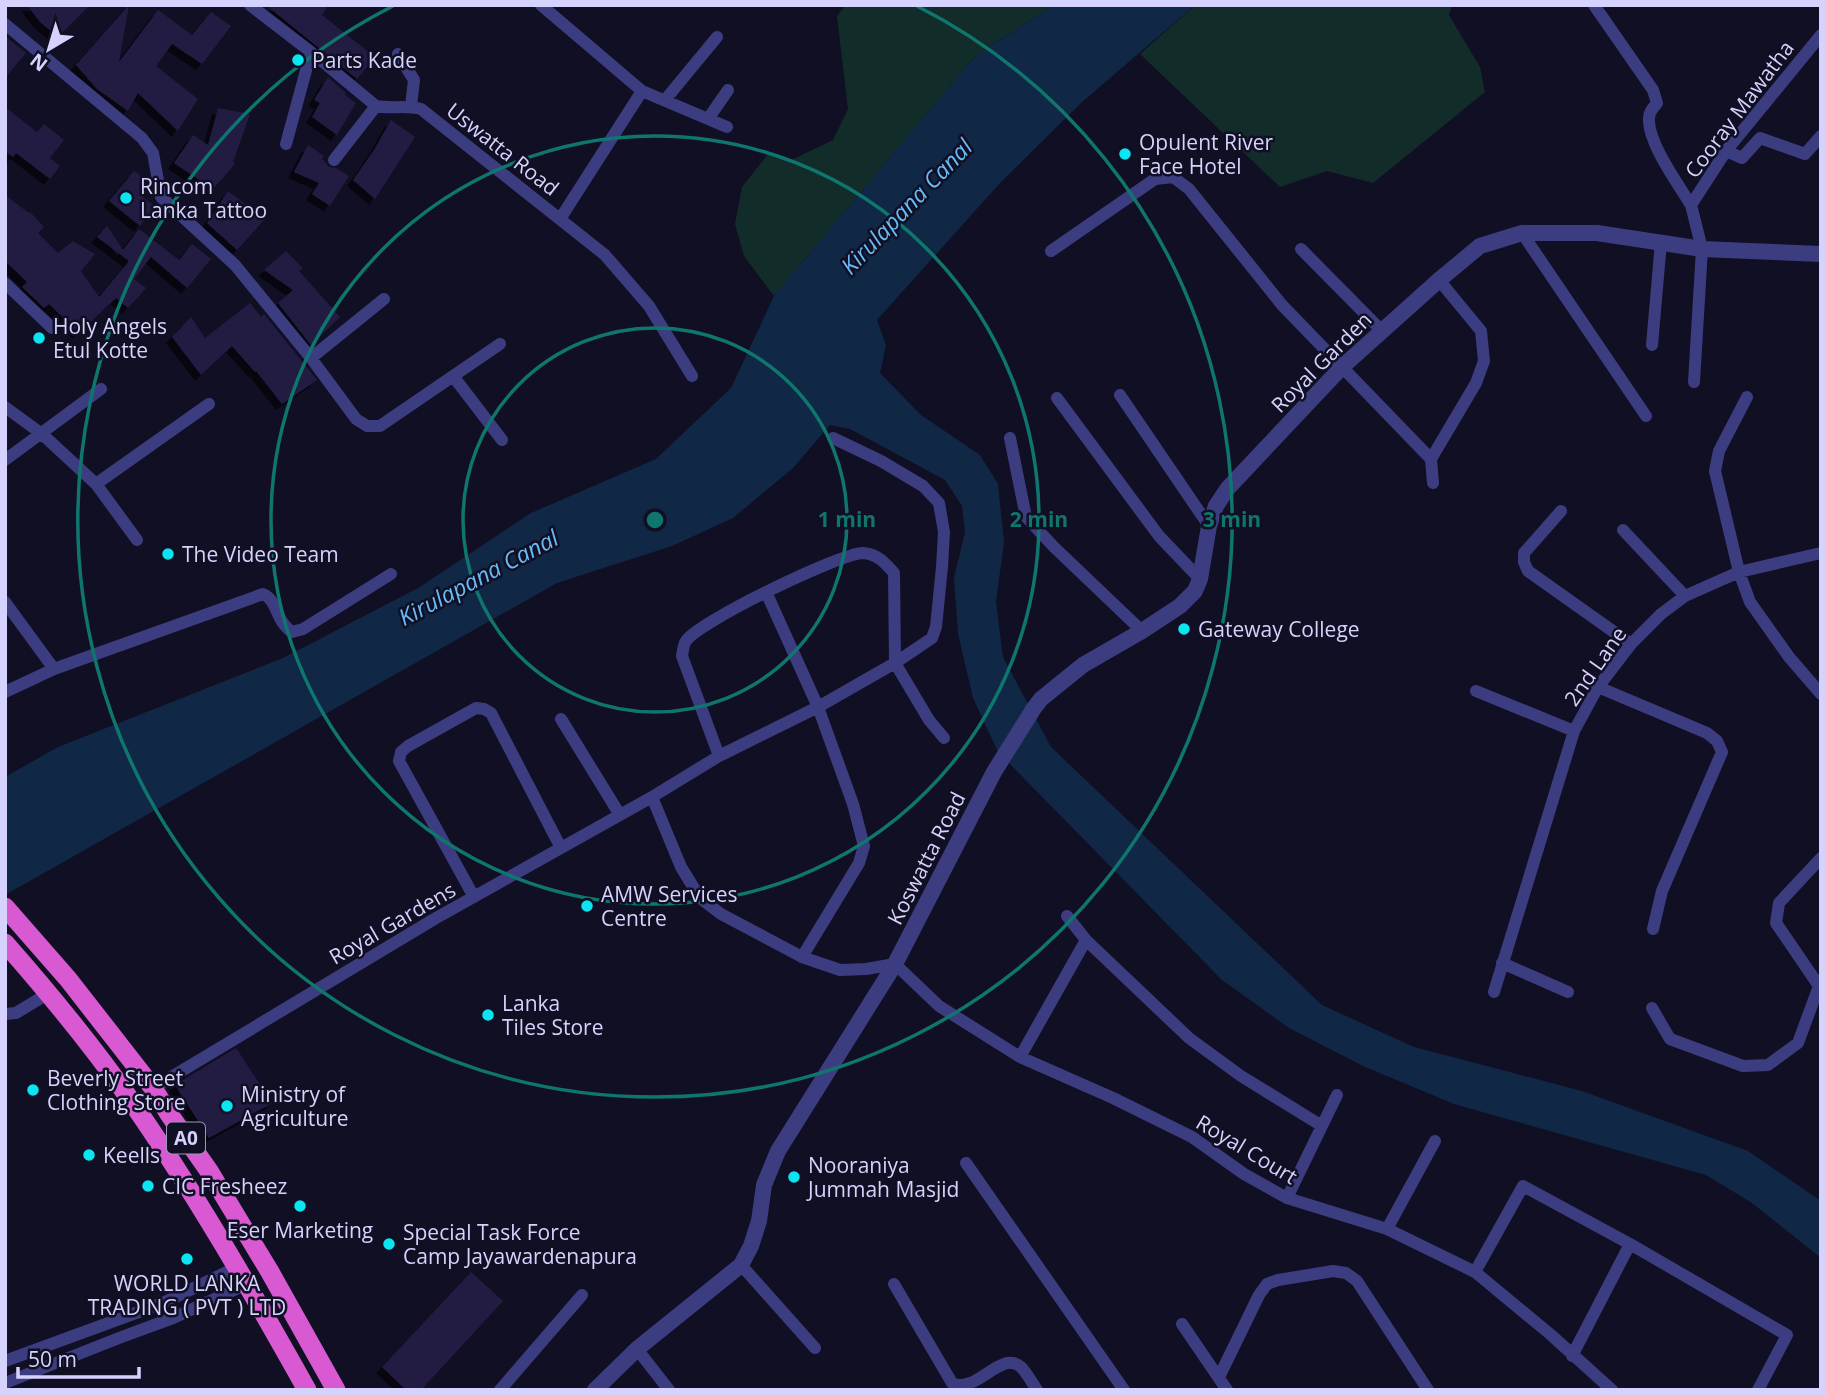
<svg xmlns="http://www.w3.org/2000/svg" width="1826" height="1395" font-family="'Open Sans',sans-serif">
<style>
.green{fill:#122c2a}
.water{fill:#102746}
.building{fill:#221c43;filter:url(#shadow)}
.lines{fill:none;stroke-linecap:round;stroke-linejoin:round}
.minor{stroke:#3c3d80;stroke-width:12}
.tertiary{stroke:#3c3d80;stroke-width:16}
.trunk{stroke:#d859d1;stroke-width:19}
.ring{fill:none;stroke:#0f766e;stroke-width:3.5}
.poi-dot{fill:#0ae5f1;stroke:#110f23;stroke-width:2.5}
.labels{text-anchor:middle;dominant-baseline:central;stroke-width:5;stroke-linejoin:round;paint-order:stroke}
.shield{fill:#110f23;stroke:#9a98bc;stroke-width:2}
.shield-label{font-size:19px;font-weight:bold;fill:#d5d3fd}
.poi-label{font-size:21px;fill:#d5d3fd;stroke:#110f23;text-anchor:start}
.street-label{font-size:21px;fill:#d5d3fd;stroke:#110f23}
.water-label{font-size:23px;font-style:italic;fill:#65bcf8;stroke:#110f23}
.centre{fill:#0f766e;stroke:#110f23;stroke-width:3.5}
.ring-label{font-size:21px;text-anchor:middle;font-weight:bold;fill:#0f766e;stroke:#110f23;stroke-width:5;stroke-linejoin:round;paint-order:stroke}
</style>
<defs>
<filter id="shadow"><feDropShadow dx="-6" dy="6" stdDeviation="0" flood-color="#0009"/></filter>
</defs>
<rect width="100%" height="100%" fill="#110f23"/>
<path class="green" d="M846,5H1055L976,55L774,296L744,256L735,224L742,187L769,153L791,160L833,140L848,109L837,16Z
M1195,5H1452L1449,15L1480,67L1485,92L1373,183L1327,171L1280,187L1140,54Z"/>
<path class="water" d="M1055,5H1195L1081,103L1000,183L877,320L886,345L880,373L921,415L980,455L998,484L1004,542L996,602L1003,657L1051,747L1322,1005L1414,1047L1582,1091L1748,1151L1821,1201V1258L1752,1203L1706,1175L1454,1104L1363,1066L1289,1028L1222,980L998,752L973,698L958,634L954,578L965,532L962,506L945,480L850,429L830,425L793,468L733,518L672,546L557,583L5,895V777L58,747L283,658L418,588L531,513L656,459L731,388L774,296L976,55Z"/>
<path class="building" d="M27,5H90L58,37L40,22Z
M129,5L119,62L158,10L192,35L211,12L231,26L202,64L172,44L156,66L198,99L178,131L138,93L128,111L97,89L76,65Z
M266,5H328L322,15L375,57L357,79Z
M5,36L26,53L5,78Z
M328,77L346,93L345,95L356,103L337,135L312,117L320,103L314,100Z
M5,107L37,132L44,124L64,140L50,158L60,166L50,179L16,153L13,157L5,151Z
M218,108L250,114L233,162L235,164L213,189L174,163L193,135L208,145Z
M391,120L415,137L375,199L353,180L374,150Z
M308,145L324,156L322,159L329,167L336,168L349,176L330,206L312,194L319,183L294,172Z
M134,171L145,179L140,185L148,191L143,197L155,206L140,226L109,201Z
M228,191L265,219L237,250L207,223Z
M5,195L29,213L30,212L44,227L38,233L58,253L73,241L95,254L81,271L99,297L129,261L97,237L107,226L123,250L139,229L179,260L192,244L211,259L187,288L151,257L134,279L146,288L128,308L116,298L79,333L49,304L44,308L22,287L27,282L5,261Z
M286,251L303,268L299,271L340,317L311,345L278,303L293,290L264,270Z
M250,303L261,317L264,314L317,380L282,404L256,371L255,372L232,346L201,375L172,337L191,317L205,338Z
M236,1048L272,1103L209,1138L175,1085Z
M471,1272L503,1301L421,1390H406L382,1367Z"/>
<g class="lines">
<path class="minor" d="M250,5L311,52L376,106C391,109 406,105 421,109L605,255L649,306L692,376
M541,5L642,91L727,127
M1594,5L1653,90L1657,103C1653,108 1649,112 1649,118C1647,142 1679,185 1691,205
M5,24L142,138L153,153L161,197L235,265L311,358L356,419L367,426H380L500,344
M398,54L414,80L411,106
M665,100L717,37
M708,119L728,90
M286,144L311,52
M1726,151L1742,158L1760,138L1805,154L1821,136
M334,160L376,106
M560,219L642,91
M1522,233L1646,416
M1301,249L1382,331
M1051,251L1155,179L1173,177L1189,189L1282,305L1431,459L1433,483
M5,283L52,328
M1652,345L1661,242
M311,358L384,299
M453,376L502,440
M1694,382L1702,249L1691,205L1726,151L1821,35
M1120,395L1209,526
M1747,397L1719,451L1715,471L1739,572L1750,602L1789,657L1821,694
M1057,398L1159,536L1200,579
M5,407L42,434L96,484L137,540
M1010,438L1026,517L1054,547L1142,631
M1431,459L1476,383L1484,361L1481,331L1439,280
M5,460L101,389
M96,484L209,404
M1561,511L1524,553V562L1528,571L1631,644
M1623,530L1685,596
M766,592L818,707L853,804L864,846L859,863L802,957
M5,602L54,669
M1598,687L1707,733L1717,741L1722,752L1662,891L1653,929
M1476,691L1574,731
M5,692L54,669L263,594C278,600 275,621 292,632L303,629L391,574
M561,719L620,815
M719,756L682,656C683,652 683,645 686,641C698,622 840,553 863,553C878,554 885,563 894,573L895,663L929,720L944,738
M652,797L681,867L700,898L721,914L802,957L840,970L866,969L895,964L939,1006L1020,1057L1113,1098L1192,1137L1244,1174L1287,1198L1387,1229L1475,1272L1550,1334L1612,1390
M474,897L399,761L401,752L408,746L476,708L484,709L491,713L561,848
M1067,916L1086,940L1189,1038L1241,1076L1322,1126
M1502,963L1568,992
M1494,992L1574,731L1598,687L1631,644L1661,614L1685,596L1739,572L1821,553
M1652,1008L1670,1039L1743,1066L1768,1065L1798,1043L1819,986L1776,923L1779,903L1821,858
M5,1014L16,1013L49,993
M1020,1057L1086,940
M153,1088L436,918L652,797L719,756L818,707L895,663L932,638L936,627L942,567L944,532L939,503L923,486L881,461L833,438
M966,1163L1124,1390
M1287,1198L1337,1095
M1387,1229L1435,1141
M741,1265L815,1348
M1475,1272L1523,1186L1630,1244L1787,1335L1758,1390
M894,1284L952,1383C976,1395 1001,1349 1021,1367C1027,1373 1032,1383 1037,1390
M1182,1324L1227,1390
M637,1349L669,1390
M1572,1356L1630,1244
M5,1361L163,1303L237,1267
M1219,1377L1259,1295L1267,1284L1278,1280L1333,1271L1346,1273L1357,1281L1428,1390
M5,1383L119,1338L173,1318L247,1284
M500,1390L582,1295"/>
<path class="tertiary" d="M595,1390L637,1349L741,1265L751,1246L759,1221L764,1185L778,1151L895,964L994,772L1034,708L1041,699L1083,665L1142,631L1180,606L1195,591L1200,579L1209,526L1216,506L1228,488L1342,367L1439,280L1480,246L1522,233H1597L1702,249L1821,254"/>
<path class="trunk" d="M5,907L68,979L153,1088L169,1114L209,1171L270,1272L336,1390
M5,943C49,993 91,1044 129,1098C194,1191 251,1290 307,1390"/>
</g>
<g class="ring">
<circle cx="655" cy="520" r="192"/>
<circle cx="655" cy="520" r="384"/>
<path d="M917 6A577 577 0 1 1 393 6"/>
</g>
<g class="poi-dot">
<circle cx="298" cy="60" r="7"/>
<circle cx="1125" cy="154" r="7"/>
<circle cx="126" cy="198" r="7"/>
<circle cx="39" cy="338" r="7"/>
<circle cx="168" cy="554" r="7"/>
<circle cx="1184" cy="629" r="7"/>
<circle cx="587" cy="906" r="7"/>
<circle cx="488" cy="1015" r="7"/>
<circle cx="33" cy="1090" r="7"/>
<circle cx="227" cy="1106" r="7"/>
<circle cx="89" cy="1155" r="7"/>
<circle cx="794" cy="1177" r="7"/>
<circle cx="148" cy="1186" r="7"/>
<circle cx="300" cy="1206" r="7"/>
<circle cx="389" cy="1244" r="7"/>
<circle cx="187" cy="1259" r="7"/>
</g>
<g class="labels">
<rect class="shield" x="167" y="1122.5" width="38" height="31" rx="5"/>
<g class="shield-label">
<text x="186" y="1138">A0</text>
</g>
<g class="poi-label">
<text x="312" y="60">Parts Kade</text>
<text x="1139" y="142">Opulent River<tspan x="1139" dy="24">Face Hotel</tspan></text>
<text x="140" y="186">Rincom<tspan x="140" dy="24">Lanka Tattoo</tspan></text>
<text x="53" y="326">Holy Angels<tspan x="53" dy="24">Etul Kotte</tspan></text>
<text x="182" y="554">The Video Team</text>
<text x="1198" y="629">Gateway College</text>
<text x="601" y="894">AMW Services<tspan x="601" dy="24">Centre</tspan></text>
<text x="502" y="1003">Lanka<tspan x="502" dy="24">Tiles Store</tspan></text>
<text x="47" y="1078">Beverly Street<tspan x="47" dy="24">Clothing Store</tspan></text>
<text x="241" y="1094">Ministry of<tspan x="241" dy="24">Agriculture</tspan></text>
<text x="103" y="1155">Keells</text>
<text x="808" y="1165">Nooraniya<tspan x="808" dy="24">Jummah Masjid</tspan></text>
<text x="162" y="1186">CIC Fresheez</text>
<text x="300" y="1230" text-anchor="middle">Eser Marketing</text>
<text x="403" y="1232">Special Task Force<tspan x="403" dy="24">Camp Jayawardenapura</tspan></text>
<text x="187" y="1283" text-anchor="middle">WORLD LANKA<tspan x="187" dy="24">TRADING ( PVT ) LTD</tspan></text>
</g>
<g class="street-label">
<text transform="translate(1739 109) rotate(-53)">Cooray Mawatha</text>
<text transform="translate(503 149) rotate(38)">Uswatta Road</text>
<text transform="translate(1321 362) rotate(-45)">Royal Garden</text>
<text transform="translate(1595 666) rotate(-55)">2nd Lane</text>
<text transform="translate(926 858) rotate(-63)">Koswatta Road</text>
<text transform="translate(392 923) rotate(-30)">Royal Gardens</text>
<text transform="translate(1247 1149) rotate(31)">Royal Court</text>
</g>
<g class="water-label">
<text transform="translate(906 206) rotate(-46)">Kirulapana Canal</text>
<text transform="translate(478 577) rotate(-28)">Kirulapana Canal</text>
</g>
</g>
<circle cx="655" cy="520" r="10" class="centre"/>
<g class="ring-label">
<text x="847" y="527">1 min</text>
<text x="1039" y="527">2 min</text>
<text x="1232" y="527">3 min</text>
</g>
<rect width="1826" height="1395" fill="none" stroke="#d5d3fd" stroke-width="14"/>
<g transform="translate(49 49) rotate(218)" stroke="#110f23" stroke-width="5" paint-order="stroke">
<path d="M0-5L12 26L0 18L-12 26Z" fill="#d5d3fd"/>
<text y="-10" font-size="19" font-weight="bold" text-anchor="middle" fill="#d5d3fd">N</text>
</g>
<path d="M18 1367v10h121v-10" fill="none" stroke="#d5d3fd" stroke-width="3.5"/>
<text x="28" y="1367" font-size="21" fill="#d5d3fd" stroke="#110f23" stroke-width="5" paint-order="stroke">50 m</text>
</svg>
